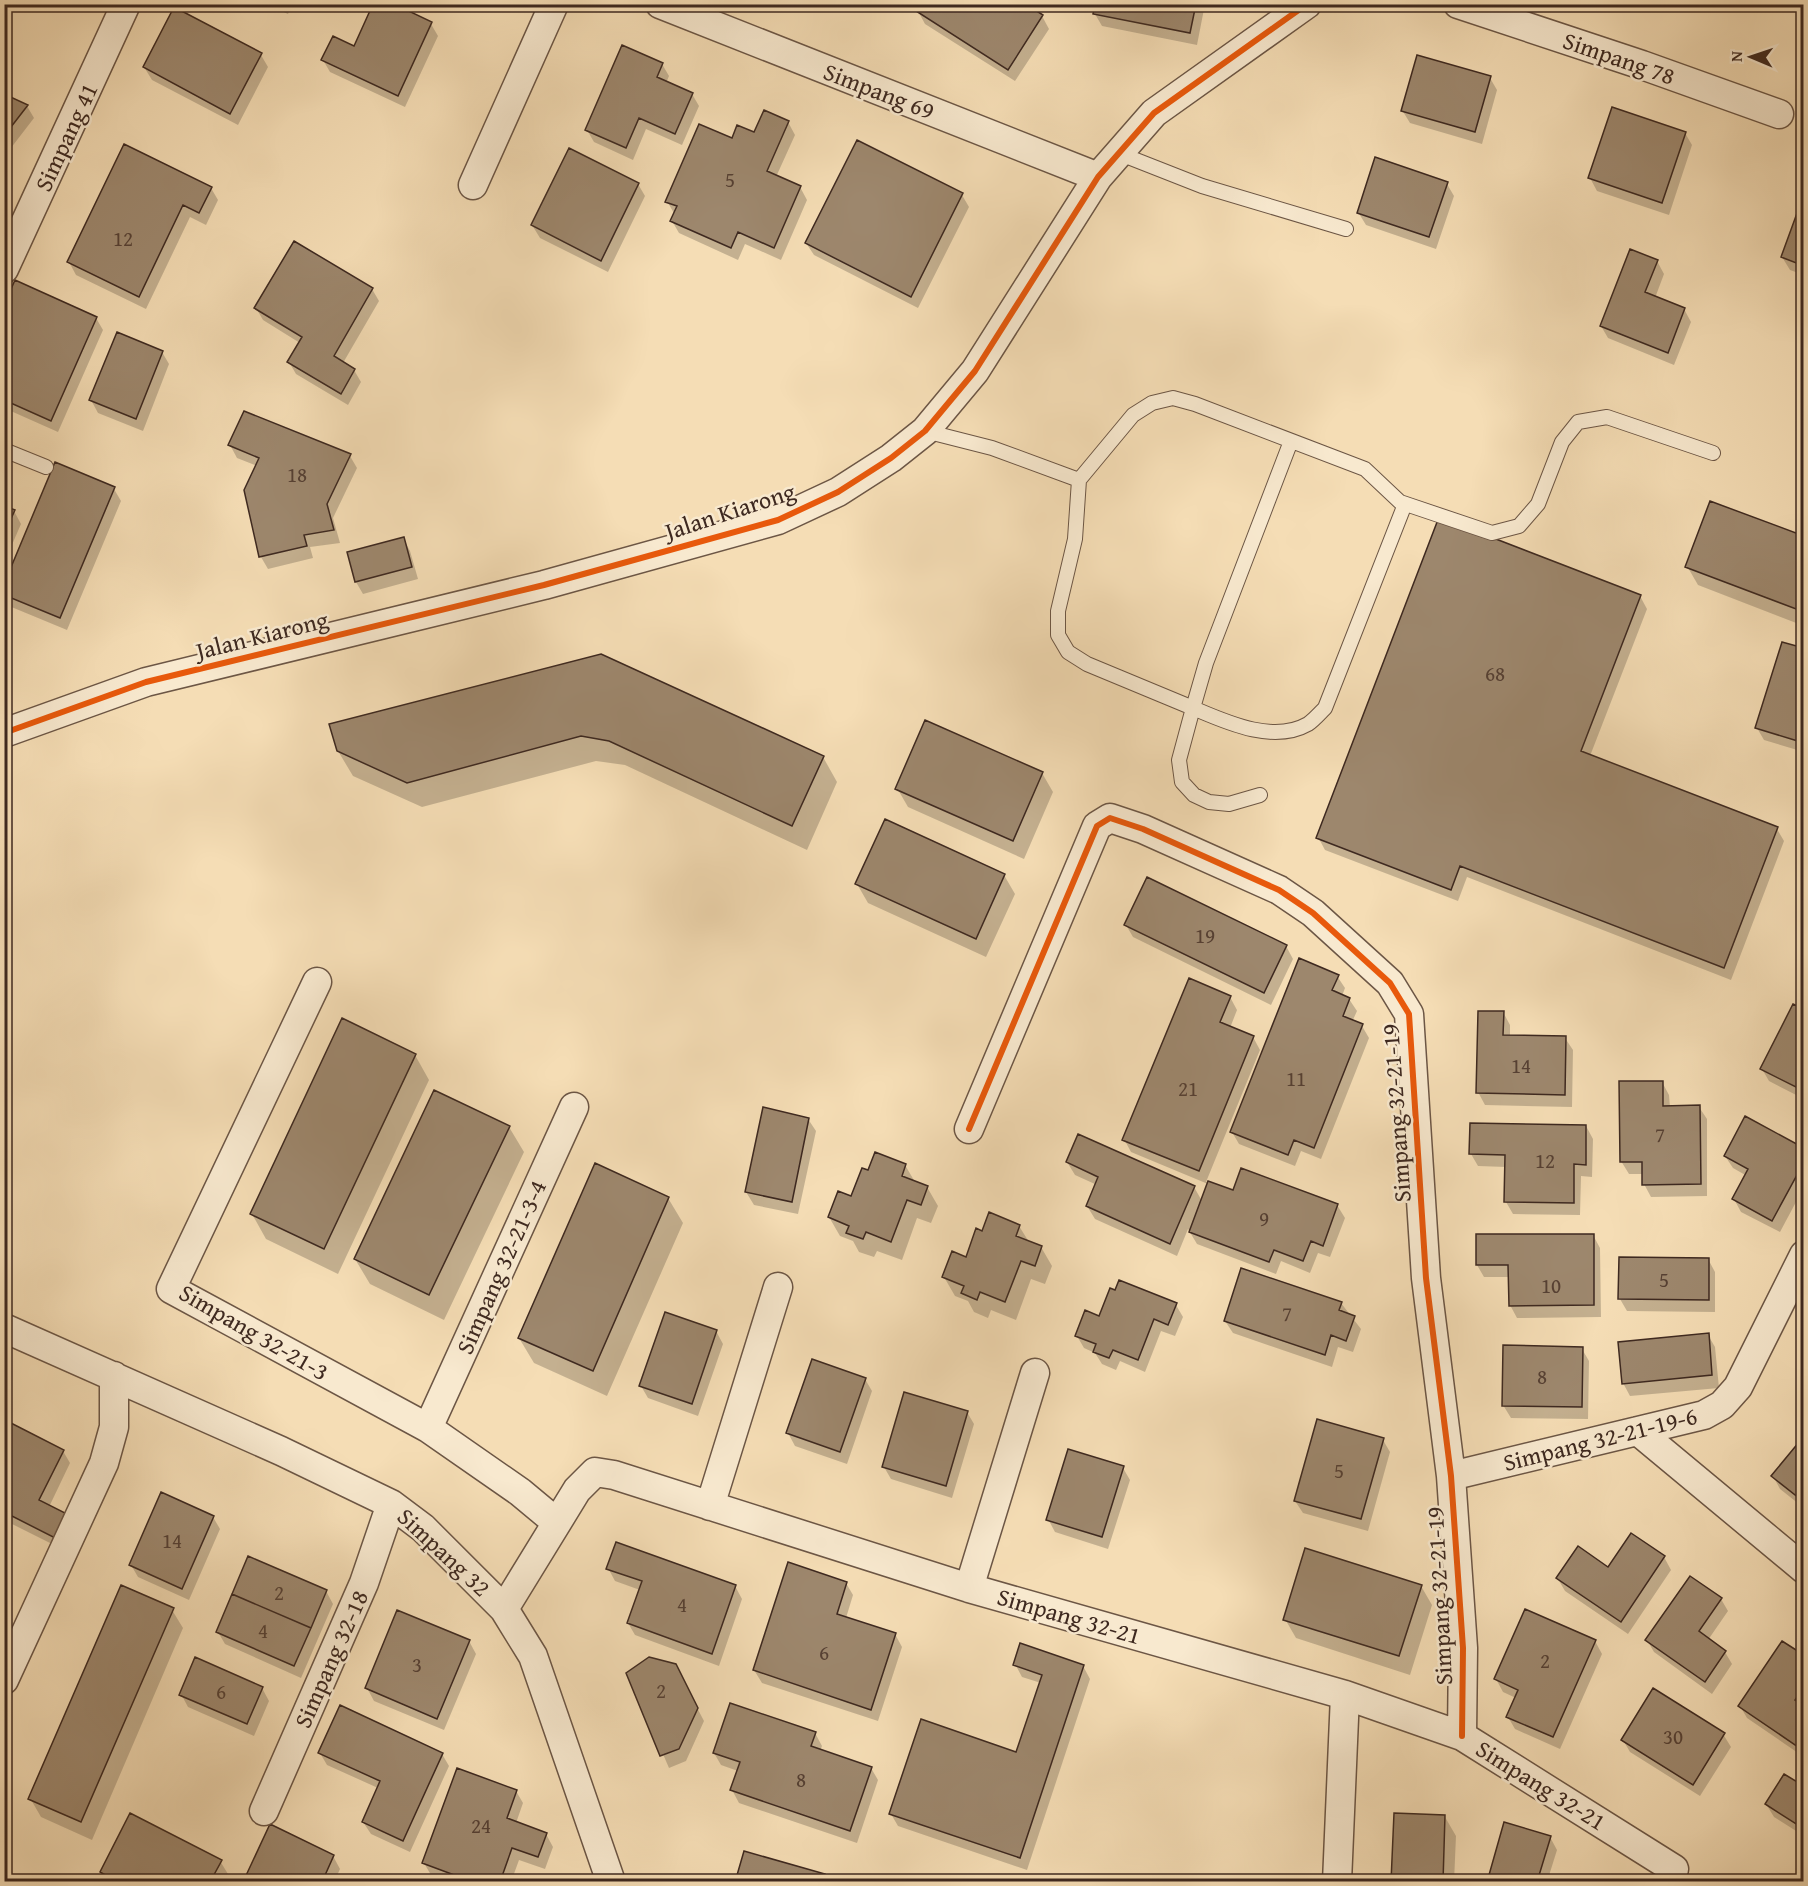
<svg xmlns="http://www.w3.org/2000/svg" width="1808" height="1886" font-family="'Gentium Book Plus',serif">
<style>
.shadow{fill:#0003}
.building{fill:#9d876d;stroke:#3e2920;stroke-width:1.5}
.lines{fill:none;stroke-linecap:round;stroke-linejoin:round}
.lane-casing{stroke:#6c5645;stroke-width:16}
.street-casing{stroke:#6c5645;stroke-width:31}
.lane{stroke:#f8e9cf;stroke-width:14}
.street{stroke:#f8e9cf;stroke-width:28}
.cycleway-casing{stroke:#f8e9cf;stroke-width:10}
.cycleway{stroke:#e8590c;stroke-width:6}
.labels{text-anchor:middle;dominant-baseline:central;stroke-width:5;stroke-linejoin:round;paint-order:stroke}
.number-label{font-size:21px;fill:#564033}
.street-label{font-size:24px;fill:#3e2920;stroke:#f8e9cf}
</style>
<rect width="100%" height="100%" fill="#f5ddb5"/>
<filter id="stains"><feTurbulence type="fractalNoise" baseFrequency=".00333" numOctaves="4"/><feColorMatrix values="0 0 0 0 .2 0 0 0 0 .09 0 0 0 0 .02 0 0 0 .5 -.17"/></filter>
<radialGradient id="worn" r=".72"><stop offset=".6" stop-color="#630" stop-opacity="0"/><stop offset="1" stop-color="#630" stop-opacity=".3"/></radialGradient>
<path class="shadow" d="M266,4H292L288,14Z
M374,4H404L402,10L431,24L438,36L405,107L330,72L323,60L355,48Z
M1097,4H1205L1197,45L1102,26L1095,14Z
M918,11L1042,16L1049,29L1015,81L925,24Z
M261,55L268,67L238,125L152,80L144,67Z
M662,64L669,76L666,83L692,94L699,106L682,145L646,129L633,160L594,142L587,130Z
M1490,78L1497,90L1482,144L1410,123L1402,110Z
M4,95L27,106L34,118L4,157Z
M788,122L795,135L776,177L800,187L807,200L781,260L745,244L738,260L679,233L672,221L675,215L667,201L755,134Z
M1685,133L1692,145L1669,215L1597,191L1590,178Z
M638,184L645,196L608,272L540,238L532,225Z
M1447,184L1454,196L1436,249L1366,225L1358,212Z
M211,188L218,200L206,225L190,217L146,309L76,275L69,262Z
M962,195L969,207L918,308L814,255L806,243Z
M1804,199V275L1790,270L1782,257Z
M1657,261L1664,274L1655,298L1684,309L1691,322L1674,365L1608,338L1601,326Z
M372,289L379,301L343,363L354,370L361,382L348,405L296,374L289,362L300,343L263,320L256,308Z
M4,308L96,318L103,330L58,432L4,408Z
M162,352L169,364L143,431L98,413L91,400Z
M230,445L350,456L357,468L333,518L340,543L310,547L313,558L268,569L261,557L245,490L257,466L237,458Z
M114,489L121,501L67,630L9,606L4,597V588Z
M4,508L14,511L21,524L4,563Z
M403,538L410,551L418,579L363,594L356,582L349,553Z
M1804,538V626L1698,585L1687,566Z
M1640,596L1647,609L1590,756L1777,829L1784,841L1731,980L1467,877L1458,901L1325,850L1318,837Z
M1804,650V752L1764,740L1757,728Z
M601,655L823,757L837,782L807,850L625,765L596,761L422,807L353,776L338,751Z
M1042,773L1053,792L1024,859L908,807L897,788Z
M1004,875L1015,894L986,957L868,903L857,884Z
M1126,925L1286,946L1293,959L1271,1005L1133,937Z
M1337,976L1345,988L1342,996L1349,999L1357,1011L1352,1022L1362,1026L1369,1038L1321,1159L1301,1151L1295,1166L1239,1144L1232,1132Z
M1230,997L1237,1010L1230,1028L1253,1037L1260,1050L1206,1182L1234,1192L1337,1205L1345,1218L1330,1257L1318,1253L1310,1273L1281,1261L1276,1274L1197,1244L1188,1229L1177,1256L1095,1219L1087,1206L1097,1185L1075,1175L1067,1162L1194,1187L1202,1201L1208,1184L1131,1152L1124,1139Z
M1804,1010V1099L1769,1081L1762,1069Z
M1503,1012L1510,1025V1036L1565,1038L1573,1050L1572,1107L1485,1105L1478,1092Z
M415,1055L429,1080L338,1274L266,1239L252,1214Z
M1662,1082L1669,1095L1670,1107H1699L1707,1119V1196L1651,1197L1644,1184V1174H1629L1621,1161Z
M808,1119L816,1131L798,1214L754,1205L746,1192Z
M1586,1126L1593,1139L1592,1177L1581,1176L1580,1215L1513,1214L1506,1202V1167L1478,1166L1471,1154Z
M509,1127L524,1152L444,1320L370,1284L355,1259Z
M1804,1150V1187L1780,1232L1741,1212L1734,1199L1747,1176L1733,1168L1725,1156Z
M905,1165L915,1182L927,1187L938,1206L931,1223L917,1218L902,1260L877,1251L874,1257L859,1252L853,1241L840,1236L829,1217L852,1198L868,1172Z
M668,1198L683,1223L607,1396L534,1363L519,1338Z
M1019,1226L1029,1242L1041,1247L1052,1266L1045,1284L1031,1279L1016,1320L991,1310L988,1318L974,1312L968,1301L955,1296L944,1277L966,1258L983,1233Z
M1593,1235L1600,1248L1601,1317L1517,1318L1510,1305V1277H1484L1477,1265Z
M1708,1259L1715,1272V1312L1627,1311L1620,1299Z
M1341,1303L1361,1329L1353,1352L1338,1347L1332,1367L1233,1333L1225,1321Z
M1176,1305L1183,1317L1175,1336L1161,1331L1145,1372L1120,1361L1116,1370L1102,1364L1095,1353L1084,1348L1077,1336L1100,1318Z
M716,1331L723,1344L698,1416L648,1398L641,1386Z
M1708,1335L1715,1347L1719,1388L1630,1396L1623,1383Z
M1582,1349L1589,1361L1588,1419L1511,1418L1503,1405Z
M865,1379L872,1391L847,1464L795,1446L788,1433Z
M967,1412L974,1424L952,1498L891,1479L884,1467Z
M4,1430L63,1451L70,1463L49,1507L70,1553L4,1520Z
M1804,1438V1508L1780,1489L1773,1476Z
M1383,1440L1390,1452L1368,1531L1303,1513L1295,1501Z
M1123,1468L1130,1480L1108,1549L1055,1532L1048,1519Z
M213,1517L220,1529L189,1600L138,1577L131,1565Z
M1664,1557L1671,1570L1628,1634L1565,1591L1558,1579Z
M608,1568L735,1586L742,1599L719,1666L635,1635L628,1623L640,1590L615,1581Z
M846,1583L853,1595L846,1618L895,1634L902,1647L878,1721L762,1683L754,1670Z
M1421,1586L1432,1605L1410,1675L1296,1638L1285,1619Z
M326,1591L333,1604L301,1678L225,1644L218,1632Z
M1721,1599L1728,1611L1708,1640L1725,1652L1732,1664L1712,1694L1654,1652L1647,1640Z
M172,1610L183,1628L92,1840L41,1817L30,1798Z
M469,1641L476,1654L444,1730L374,1701L367,1688Z
M1595,1641L1602,1654L1560,1749L1515,1729L1508,1717L1516,1698L1503,1692L1496,1679Z
M1804,1657V1757L1747,1718L1740,1706Z
M1015,1664L1083,1666L1090,1679L1027,1870L898,1826L891,1814L1017,1754L1041,1683L1022,1677Z
M628,1673L682,1679L704,1721L686,1761L669,1768Z
M262,1688L269,1701L254,1736L188,1707L181,1694Z
M815,1733L822,1746L820,1751L871,1768L878,1780L857,1843L739,1803L732,1790L738,1771L721,1765L714,1753Z
M1723,1734L1731,1747L1700,1796L1630,1752L1623,1740Z
M320,1753L442,1754L449,1766L410,1852L371,1834L363,1822L378,1788L327,1765Z
M1804,1788V1836L1774,1817L1766,1804Z
M516,1791L523,1803L516,1823L546,1834L553,1847L545,1869L519,1860L511,1882H448L431,1875L424,1863Z
M1445,1817L1456,1836L1454,1882H1393Z
M1550,1837L1557,1850L1547,1882H1488Z
M333,1856L340,1869L334,1882H244Z
M220,1861L228,1874L224,1882H107L101,1872Z"/>
<path class="building" d="M373,4H394L432,22L398,96L321,60L333,36L354,46Z
M920,4H1026L1043,15L1008,70L916,11Z
M1095,4H1196L1190,33L1093,14Z
M174,7L262,53L230,114L143,67Z
M622,45L663,63L657,77L693,93L675,134L639,118L626,148L585,130Z
M1417,55L1491,76L1475,132L1401,111Z
M4,94L28,105L4,136Z
M1612,107L1686,132L1662,203L1588,178Z
M764,110L789,121L767,171L801,186L774,248L738,232L731,248L670,221L677,206L665,202L699,124L732,138L737,125L754,132Z
M857,140L963,193L911,297L805,243Z
M124,144L212,187L199,213L183,205L139,297L67,262Z
M569,148L639,183L601,261L531,225Z
M1375,157L1448,182L1429,237L1357,213Z
M1804,194V266L1781,257Z
M294,241L373,288L334,356L355,369L341,394L287,362L302,337L254,308Z
M1630,249L1658,260L1645,292L1685,308L1668,353L1600,326Z
M15,280L97,317L51,421L4,400V305Z
M117,332L163,351L136,419L89,400Z
M244,411L351,454L327,504L334,530L304,535L307,546L259,557L244,490L259,458L228,445Z
M55,462L115,487L60,618L4,595V584Z
M1710,501L1804,536V612L1685,567Z
M4,506L15,510L4,534Z
M1439,517L1641,595L1581,751L1778,827L1724,968L1460,866L1451,890L1316,838Z
M404,537L412,567L355,582L347,552Z
M1782,642L1804,648V733L1801,742L1755,728Z
M601,654L824,756L792,826L609,741L581,736L407,783L337,751L329,724Z
M925,720L1043,772L1013,841L895,789Z
M885,819L1005,874L976,939L855,884Z
M1147,877L1287,945L1264,993L1124,925Z
M1299,958L1339,975L1332,990L1350,998L1343,1016L1363,1024L1314,1148L1294,1140L1288,1155L1230,1132Z
M1189,978L1231,996L1220,1022L1254,1036L1199,1171L1122,1140Z
M1793,1004L1804,1009V1091L1760,1069Z
M1478,1011H1504L1503,1035L1566,1036L1565,1095L1476,1093Z
M342,1018L416,1054L324,1249L250,1214Z
M1619,1081H1663V1106L1700,1105L1701,1184L1642,1185V1162H1620Z
M434,1090L510,1126L429,1295L354,1259Z
M763,1107L809,1118L792,1202L745,1192Z
M1745,1116L1804,1148V1162L1772,1221L1732,1199L1748,1169L1724,1156Z
M1470,1123L1586,1125V1165L1574,1164V1203L1504,1202L1505,1155L1469,1154Z
M1078,1134L1195,1186L1170,1244L1086,1206L1098,1177L1066,1162Z
M875,1152L906,1164L902,1176L928,1186L921,1205L907,1200L891,1242L866,1232L863,1239L846,1233L849,1226L828,1217L838,1191L851,1196L862,1168L868,1170Z
M595,1163L669,1197L593,1371L518,1338Z
M1241,1168L1338,1204L1323,1246L1311,1241L1303,1261L1274,1250L1269,1262L1189,1232L1208,1181L1233,1190Z
M989,1212L1020,1225L1016,1236L1042,1246L1035,1266L1021,1261L1005,1302L980,1292L977,1300L961,1293L964,1286L942,1277L952,1251L966,1257L976,1228L982,1231Z
M1476,1234H1594V1305L1509,1306L1508,1265H1476Z
M1619,1257L1709,1258V1300L1618,1299Z
M1241,1268L1342,1302L1339,1310L1355,1316L1346,1341L1331,1335L1325,1355L1224,1321Z
M1119,1280L1177,1303L1168,1325L1154,1319L1138,1360L1113,1350L1109,1358L1093,1352L1096,1344L1075,1336L1085,1310L1099,1316L1110,1288L1115,1290Z
M665,1312L717,1330L692,1404L639,1386Z
M1709,1333L1712,1375L1622,1384L1618,1342Z
M1503,1345L1583,1347L1582,1407L1502,1406Z
M812,1359L866,1378L840,1452L786,1433Z
M904,1392L968,1411L946,1486L882,1467Z
M1317,1419L1384,1438L1361,1519L1294,1501Z
M7,1421L64,1450L39,1500L75,1518L63,1542L4,1512V1426Z
M1804,1436V1502L1771,1476Z
M1068,1449L1124,1466L1102,1537L1046,1520Z
M161,1492L214,1516L182,1589L129,1565Z
M1631,1533L1665,1556L1621,1622L1556,1578L1578,1546L1608,1567Z
M616,1542L736,1585L712,1654L627,1623L642,1581L606,1569Z
M1305,1548L1422,1585L1399,1656L1283,1620Z
M248,1556L327,1590L311,1628L232,1594Z
M788,1562L847,1582L837,1614L896,1633L871,1710L753,1670Z
M1690,1576L1722,1598L1699,1631L1726,1651L1705,1682L1645,1640Z
M121,1585L174,1608L81,1822L28,1799Z
M232,1594L311,1628L294,1666L216,1632Z
M1525,1609L1596,1640L1553,1737L1506,1717L1518,1690L1494,1679Z
M397,1610L470,1640L437,1719L365,1688Z
M1782,1641L1804,1655V1687L1795,1700L1804,1706V1751L1738,1706Z
M1020,1643L1084,1665L1020,1858L889,1814L921,1719L1016,1752L1042,1675L1013,1665Z
M195,1657L263,1687L247,1724L179,1695Z
M649,1657L676,1664L698,1708L679,1749L660,1756L626,1673Z
M1653,1688L1725,1733L1693,1785L1621,1740Z
M730,1703L816,1732L811,1746L872,1767L850,1831L730,1790L740,1762L713,1753Z
M340,1705L443,1753L403,1841L362,1822L380,1781L318,1753Z
M457,1768L517,1790L507,1818L547,1833L538,1857L512,1848L500,1882H473L422,1863Z
M1784,1774L1804,1786V1829L1765,1804Z
M130,1813L222,1860L210,1882H117L100,1872Z
M1394,1813L1445,1815L1443,1882H1391Z
M1504,1822L1551,1836L1537,1882H1487Z
M270,1824L334,1855L322,1882H243Z
M744,1851L825,1874L823,1882H735Z
M1804,1862V1882H1791Z"/>
<g class="lines">
<g class="lane-casing">
<path id="lane" d="M1118,153L1202,186L1346,229
M925,431L992,448L1079,480
M1291,441L1206,663L1193,708L1087,664L1068,652L1058,635V611L1075,539L1079,480L1133,415L1152,403L1173,398L1195,404L1365,469L1400,502L1492,533L1519,526L1538,504L1562,442L1578,422L1607,417L1713,453
M4,450L46,467
M1260,795L1229,804L1209,802L1194,795L1182,782L1179,760L1193,708C1226,722 1273,744 1308,724C1314,720 1320,713 1325,708L1405,504"/>
</g>
<g class="street-casing">
<path id="street" d="M660,4L1098,177
M1458,4L1642,65L1779,114
M473,185L554,4
M4,269L126,4
M4,733L146,682L544,585L778,520L838,492L891,458L925,431L975,371L1098,177L1154,113L1307,4
M317,982L171,1289L428,1428L520,1492L556,1522
M969,1129L1097,826L1110,818L1143,829L1279,890L1313,913L1390,983L1409,1014L1426,1278L1451,1476L1463,1648L1462,1736
M4,1328L281,1451L391,1504L423,1528L504,1609L533,1656L611,1882
M428,1428L574,1107
M1638,1431L1804,1569
M1451,1476L1704,1415L1722,1405L1738,1387L1804,1255
M710,1506L778,1287
M969,1588L1035,1373
M504,1609L577,1490L595,1472L614,1475L969,1588L1345,1695L1462,1736L1674,1869
M4,1680L104,1463L114,1427V1376
M264,1811L364,1583L391,1504
M1337,1882L1345,1695"/>
</g>
<use href="#lane" class="lane"/>
<use href="#street" class="street"/>
<g class="cycleway-casing">
<path id="cycleway" d="M4,733L146,682L544,585L778,520L838,492L891,458L925,431L975,371L1098,177L1154,113L1307,4
M969,1129L1097,826L1110,818L1143,829L1279,890L1313,913L1390,983L1409,1014L1426,1278L1451,1476L1463,1648L1462,1736"/>
</g>
<use href="#cycleway" class="cycleway"/>
</g>
<g class="labels">
<g class="number-label">
<text x="730" y="179">5</text>
<text x="123" y="238">12</text>
<text x="297" y="474">18</text>
<text x="1495" y="673">68</text>
<text x="1205" y="935">19</text>
<text x="1521" y="1065">14</text>
<text x="1296" y="1078">11</text>
<text x="1188" y="1088">21</text>
<text x="1660" y="1134">7</text>
<text x="1545" y="1160">12</text>
<text x="1264" y="1218">9</text>
<text x="1664" y="1279">5</text>
<text x="1551" y="1285">10</text>
<text x="1287" y="1313">7</text>
<text x="1542" y="1376">8</text>
<text x="1339" y="1470">5</text>
<text x="172" y="1540">14</text>
<text x="279" y="1592">2</text>
<text x="682" y="1604">4</text>
<text x="263" y="1630">4</text>
<text x="824" y="1652">6</text>
<text x="1545" y="1660">2</text>
<text x="417" y="1664">3</text>
<text x="661" y="1690">2</text>
<text x="221" y="1691">6</text>
<text x="1673" y="1736">30</text>
<text x="801" y="1779">8</text>
<text x="481" y="1825">24</text>
</g>
<g class="street-label">
<text transform="translate(1619 58) rotate(19)">Simpang 78</text>
<text transform="translate(879 91) rotate(21)">Simpang 69</text>
<text transform="translate(66 137) rotate(-65)">Simpang 41</text>
<text transform="translate(730 511) rotate(-18)">Jalan Kiarong</text>
<text transform="translate(262 635) rotate(-14)">Jalan Kiarong</text>
<text transform="translate(1396 1113) rotate(-94)">Simpang 32-21-19</text>
<text transform="translate(501 1267) rotate(-66)">Simpang 32-21-3-4</text>
<text transform="translate(254 1332) rotate(30)">Simpang 32-21-3</text>
<text transform="translate(1600 1439) rotate(-14)">Simpang 32-21-19-6</text>
<text transform="translate(444 1552) rotate(43)">Simpang 32</text>
<text transform="translate(1439 1596) rotate(-93)">Simpang 32-21-19</text>
<text transform="translate(1069 1616) rotate(16)">Simpang 32-21</text>
<text transform="translate(331 1659) rotate(-66)">Simpang 32-18</text>
<text transform="translate(1541 1785) rotate(32)">Simpang 32-21</text>
</g>
</g>
<rect width="1808" height="1886" fill="none" stroke="#f5ddb5" stroke-width="24"/>
<rect x="6" y="6" width="1796" height="1874" fill="none" stroke="#3e2920" stroke-width="3"/>
<rect x="12" y="12" width="1784" height="1862" fill="none" stroke="#3e2920" stroke-width="1.5"/>
<g transform="translate(1751 57) rotate(272)" stroke="#f8e9cf" stroke-width="4.5" paint-order="stroke">
<path d="M0-4.5L10 22L0 15L-10 22Z" fill="#3e2920"/>
<text y="-9" font-size="16" font-weight="bold" text-anchor="middle" fill="#3e2920">N</text>
</g>
<rect width="100%" height="100%" filter="url(#stains)"/>
<rect width="100%" height="100%" fill="url(#worn)"/>
</svg>
